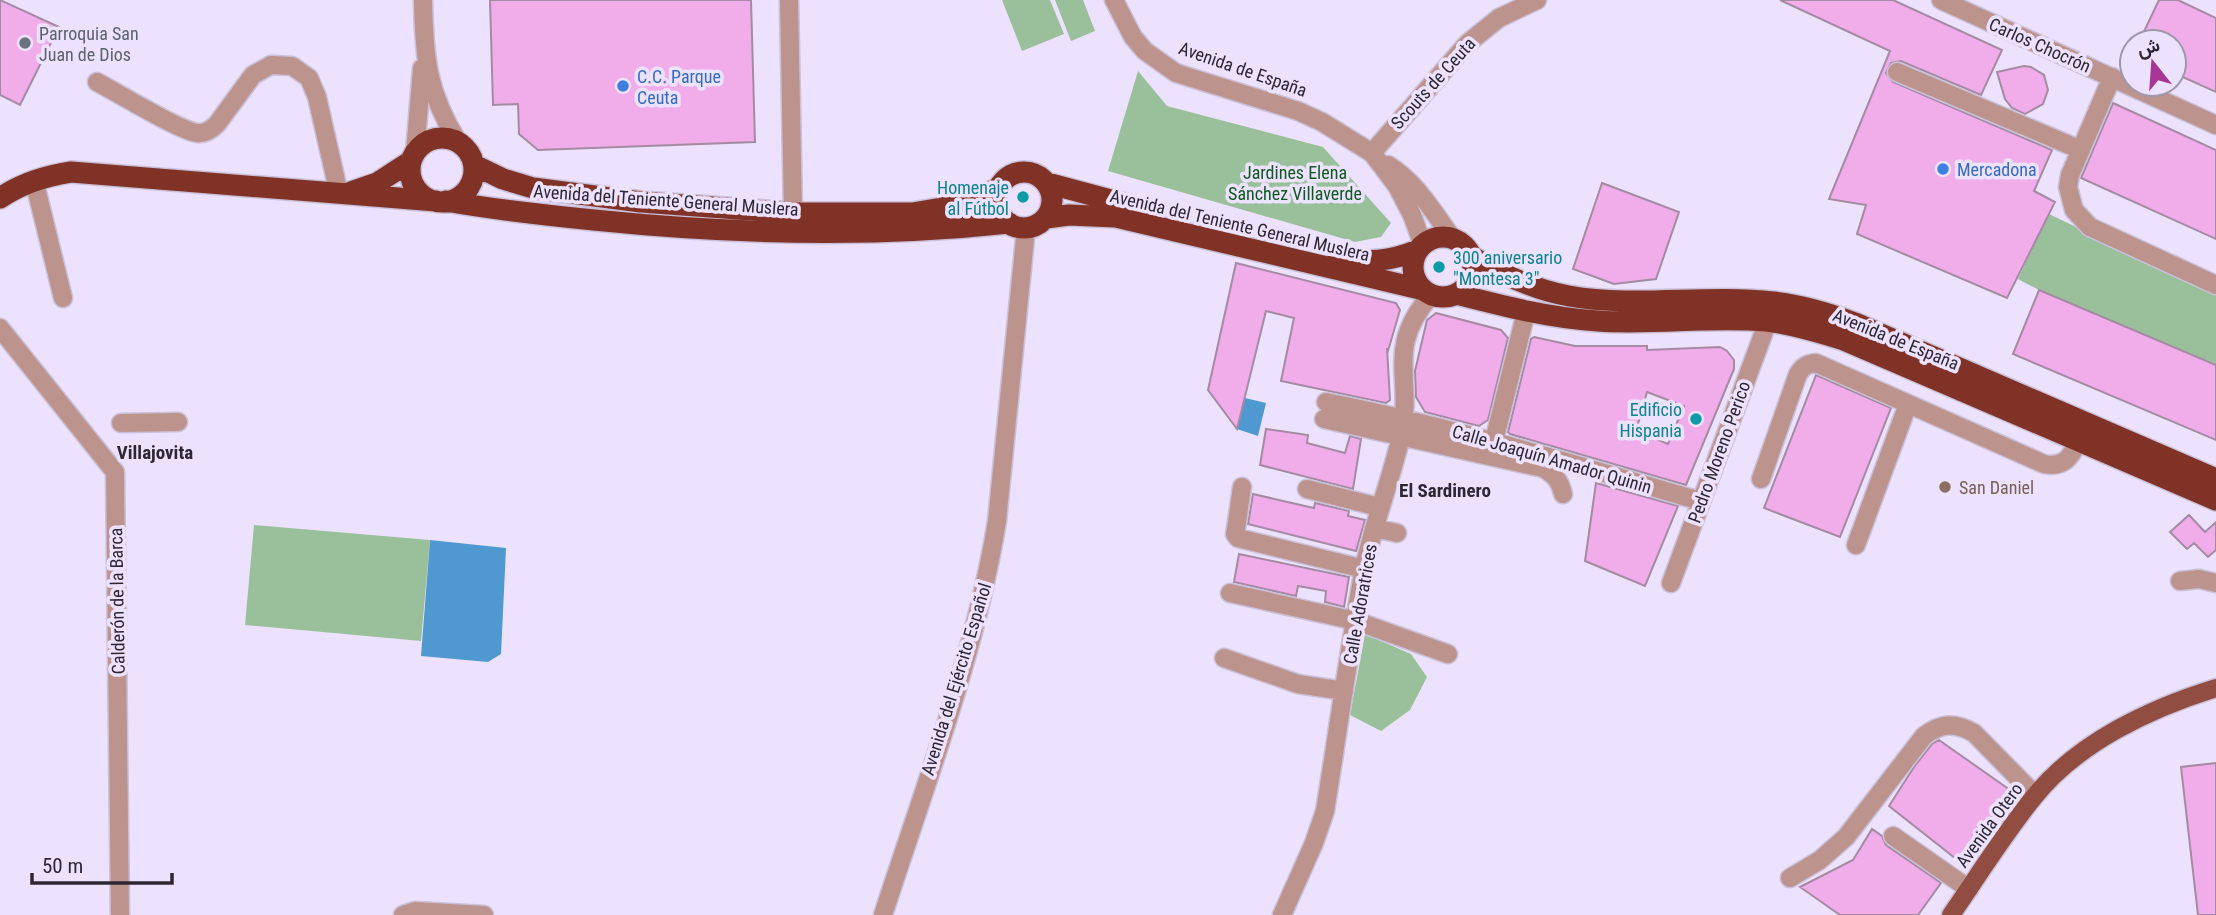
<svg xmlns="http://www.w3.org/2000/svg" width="2216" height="915" font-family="'Roboto Condensed',Vazirmatn,sans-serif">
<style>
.green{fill:#99c09b}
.water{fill:#5098d0}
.building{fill:#f0adea;stroke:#a48aa2;stroke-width:2;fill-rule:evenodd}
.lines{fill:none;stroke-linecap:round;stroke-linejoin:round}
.street-casing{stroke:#cac0d9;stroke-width:21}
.primary-casing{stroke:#cac0d9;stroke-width:21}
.highway-casing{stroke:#cac0d9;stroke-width:24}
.street{stroke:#bd948d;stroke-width:18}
.primary{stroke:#924d42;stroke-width:18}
.highway{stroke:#803226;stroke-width:21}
.worship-dot{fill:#6b7280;stroke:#ede2fd;stroke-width:2.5}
.shop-dot{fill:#3f7fe0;stroke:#ede2fd;stroke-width:2.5}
.culture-dot{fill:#0f9aa8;stroke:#ede2fd;stroke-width:2.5}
.education-dot{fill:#8d6e63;stroke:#ede2fd;stroke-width:2.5}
.labels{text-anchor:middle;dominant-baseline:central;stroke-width:7;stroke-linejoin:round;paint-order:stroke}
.worship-label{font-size:18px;fill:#5b616d;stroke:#ede2fd;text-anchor:start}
.street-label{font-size:18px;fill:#2c2733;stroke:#ede2fd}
.shop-label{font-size:18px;fill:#366cbe;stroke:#ede2fd;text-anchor:start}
.park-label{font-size:18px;fill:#0f581f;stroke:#ede2fd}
.culture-label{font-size:18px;fill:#0d838f;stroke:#ede2fd;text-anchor:end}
.education-label{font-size:18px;fill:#785e54;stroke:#ede2fd;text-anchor:start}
.neighbourhood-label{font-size:19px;font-weight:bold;fill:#2c2733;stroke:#ede2fd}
</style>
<rect width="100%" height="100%" fill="#ede2fd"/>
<path class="green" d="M1002,0H1050L1064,34L1022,51Z
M1055,0H1083L1095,31L1071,41Z
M1138,71L1167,106L1323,147L1391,223L1381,237L1355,242L1108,171Z
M2049,214L2216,294V365L2039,290L2018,279Z
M254,525L430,540L421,641L245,625Z
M1365,634L1411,654L1427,677L1410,710L1381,731L1350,715Z"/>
<path class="water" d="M1245,398L1266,403L1258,436L1237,429Z
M430,540L506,548L501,654L488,662L421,656Z"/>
<path class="building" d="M0,0L59,27L20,105L0,95Z
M490,0H751L755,142L538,150L519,134L518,104L493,105Z
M1780,0H1893L2002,50L1981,95L1901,61L1891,63L1886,73L1893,82L2052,150L2034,191L2055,202L2007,298L1857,234L1866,205L1829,199L1890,51Z
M2159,0H2178L2216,18V92L2174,73V42H2139Z
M2024,66L2031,67L2044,75L2048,90L2043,104L2025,114L2012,108L2005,99L1997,72Z
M2113,103L2216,150V239L2081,178Z
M1602,183L1679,212L1656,279L1614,284L1573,269Z
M1236,263L1396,303L1400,310L1388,351L1387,348L1390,400L1386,403L1281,381L1294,318L1266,311L1237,429L1208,390Z
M2039,290L2216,365V440L2013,354Z
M1436,313L1501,330L1508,338L1488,420L1479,426L1425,412L1416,397L1415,371L1427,320Z
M1534,337L1575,346H1647V350L1720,347L1727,351L1734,360V369L1686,485L1510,434L1508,432L1531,339ZM1647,392L1684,406L1668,444L1636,431Z
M1816,375L1891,408L1840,537L1764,508Z
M1266,429L1308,435L1307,443L1345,453L1350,436L1361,439L1353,489L1260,465Z
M1596,483L1678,506L1645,586L1585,561Z
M1253,494L1314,508L1315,503L1349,511L1348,516L1365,520L1356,551L1248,524Z
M2189,515L2205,532L2216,522V550L2208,557L2194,543L2187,549L2170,532Z
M1239,554L1349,577L1344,607L1325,602L1326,591L1298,586L1296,596L1234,582Z
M1939,740L2010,790L1960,862L1889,806L1914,767L1932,744Z
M2216,763V915H2198L2181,767Z
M1872,829L1882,836L1886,845L1941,883L1918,915H1840L1800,887L1853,860Z"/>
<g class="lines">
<g class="street-casing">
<path id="street" d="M423,0C424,57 427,92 458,142
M789,0L793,213
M1114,0L1133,37L1145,51L1176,73L1298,111L1322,122L1372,153L1397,186L1412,215L1423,245
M1941,0L2216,125
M1897,72L2081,150
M2112,77L2070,175L2068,187L2074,210L2090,227L2216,285
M97,82C116,92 180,131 197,133C205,134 211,130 217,124L253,75L271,65L292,66L309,78L317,97L339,194
M415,153L422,68
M1372,153L1468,43L1499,18L1537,0
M1388,165C1416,182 1434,213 1453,239
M34,180L63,298
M0,328L115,472L120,915
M1326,402C1453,427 1576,465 1700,501
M1324,419L1543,468C1555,475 1560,481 1563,494
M121,423L178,422
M1494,441L1526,312
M1761,479L1798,374C1803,366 1807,364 1816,363L2044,464C2065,468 2071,456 2080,440
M1242,487L1236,529L1235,534L1238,538L1364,569
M1307,489L1379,507
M1374,528L1397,533
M1856,545L1908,404
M2180,581L2199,579L2216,583
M1671,583L1768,321
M1230,593L1356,621L1448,654
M1224,658L1298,684L1344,691
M1893,836L1969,889
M1790,878L1820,860L1846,837L1924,736C1941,723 1955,722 1974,733L2035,795
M403,915L415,911L484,915
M883,915C925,785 975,656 997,521L1026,228
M1282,915L1314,843L1325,811C1338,731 1349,649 1364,569C1373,524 1391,481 1401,436C1414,378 1384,349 1431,295"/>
</g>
<g class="primary-casing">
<path id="primary" d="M1951,915C1978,876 2004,834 2034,797C2078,742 2151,708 2216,688"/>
</g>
<g class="highway-casing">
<path id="highway" d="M410 170a32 32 0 1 1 64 0a32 32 0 1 1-64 0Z
M474,165L503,179L533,188L641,202L793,213H912L942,208L998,189
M996 200a28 28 0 1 1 56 0a28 28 0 1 1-56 0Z
M1047,183L1144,209
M351,192L377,183L411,161
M0,198C22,183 45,176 71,172L436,201
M446,201C495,210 544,215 594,220C732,234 871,238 1009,223
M1046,218L1069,215L1116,217L1424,290
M1413 267a30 30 0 1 1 60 0a30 30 0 1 1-60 0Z
M1471,256C1501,274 1534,290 1569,296C1636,308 1705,294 1773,302C1802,305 1828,313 1855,323L2216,479
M1338,257C1367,264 1391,261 1418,250
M1456,294C1503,306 1549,318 1598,321C1654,325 1710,316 1766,321C1792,324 1819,332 1844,340L2216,500"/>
</g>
<use href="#street" class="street"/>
<use href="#primary" class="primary"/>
<use href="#highway" class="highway"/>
</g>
<circle class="worship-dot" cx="25" cy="43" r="7"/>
<g class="shop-dot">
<circle cx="623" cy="86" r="7"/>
<circle cx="1943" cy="169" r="7"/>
</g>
<g class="culture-dot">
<circle cx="1023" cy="197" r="7"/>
<circle cx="1439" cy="267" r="7"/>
<circle cx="1696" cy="419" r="7"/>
</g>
<circle class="education-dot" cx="1945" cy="487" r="7"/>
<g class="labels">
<g class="worship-label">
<text x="39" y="33">Parroquia San<tspan x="39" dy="21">Juan de Dios</tspan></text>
</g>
<g class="street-label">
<text transform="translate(2040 45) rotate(24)">Carlos Chocrón</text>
<text transform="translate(1243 69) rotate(19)">Avenida de España</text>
<text transform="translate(1433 83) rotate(-48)">Scouts de Ceuta</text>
<text transform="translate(666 200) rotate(4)">Avenida del Teniente General Muslera</text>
<text transform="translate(1240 225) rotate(13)">Avenida del Teniente General Muslera</text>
<text transform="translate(1896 339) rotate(22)">Avenida de España</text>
<text transform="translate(1719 452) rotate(-70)">Pedro Moreno Perico</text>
<text transform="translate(1552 459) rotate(16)">Calle Joaquín Amador Quinin</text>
<text transform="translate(117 601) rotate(-91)">Calderón de la Barca</text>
<text transform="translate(1360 604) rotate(-80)">Calle Adoratrices</text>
<text transform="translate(956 679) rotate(-73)">Avenida del Ejército Español</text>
<text transform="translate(1989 825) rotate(-54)">Avenida Otero</text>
</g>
<g class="shop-label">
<text x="637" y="76">C.C. Parque<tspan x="637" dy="21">Ceuta</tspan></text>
<text x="1957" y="169">Mercadona</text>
</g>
<g class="park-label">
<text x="1295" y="172">Jardines Elena<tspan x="1295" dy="21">Sánchez Villaverde</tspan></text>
</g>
<g class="culture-label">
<text x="1009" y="187">Homenaje<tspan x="1009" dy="21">al Fútbol</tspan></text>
<text x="1453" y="257" text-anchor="start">300 aniversario<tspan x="1453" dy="21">"Montesa 3"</tspan></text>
<text x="1682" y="409">Edificio<tspan x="1682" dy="21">Hispania</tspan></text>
</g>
<g class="education-label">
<text x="1959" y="487">San Daniel</text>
</g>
<g class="neighbourhood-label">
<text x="155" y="452">Villajovita</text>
<text x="1445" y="490">El Sardinero</text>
</g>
</g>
<g transform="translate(2153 63) rotate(343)"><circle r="33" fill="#ede2fd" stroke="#a097ac" stroke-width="2"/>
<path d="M0-5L12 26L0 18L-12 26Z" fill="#a63794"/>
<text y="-10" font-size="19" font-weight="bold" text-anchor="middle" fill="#2c2733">ش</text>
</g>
<path d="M32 873v10h140v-10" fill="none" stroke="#2c2733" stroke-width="3.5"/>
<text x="42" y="873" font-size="21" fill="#2c2733" stroke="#ede2fd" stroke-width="5" paint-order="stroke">50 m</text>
</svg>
